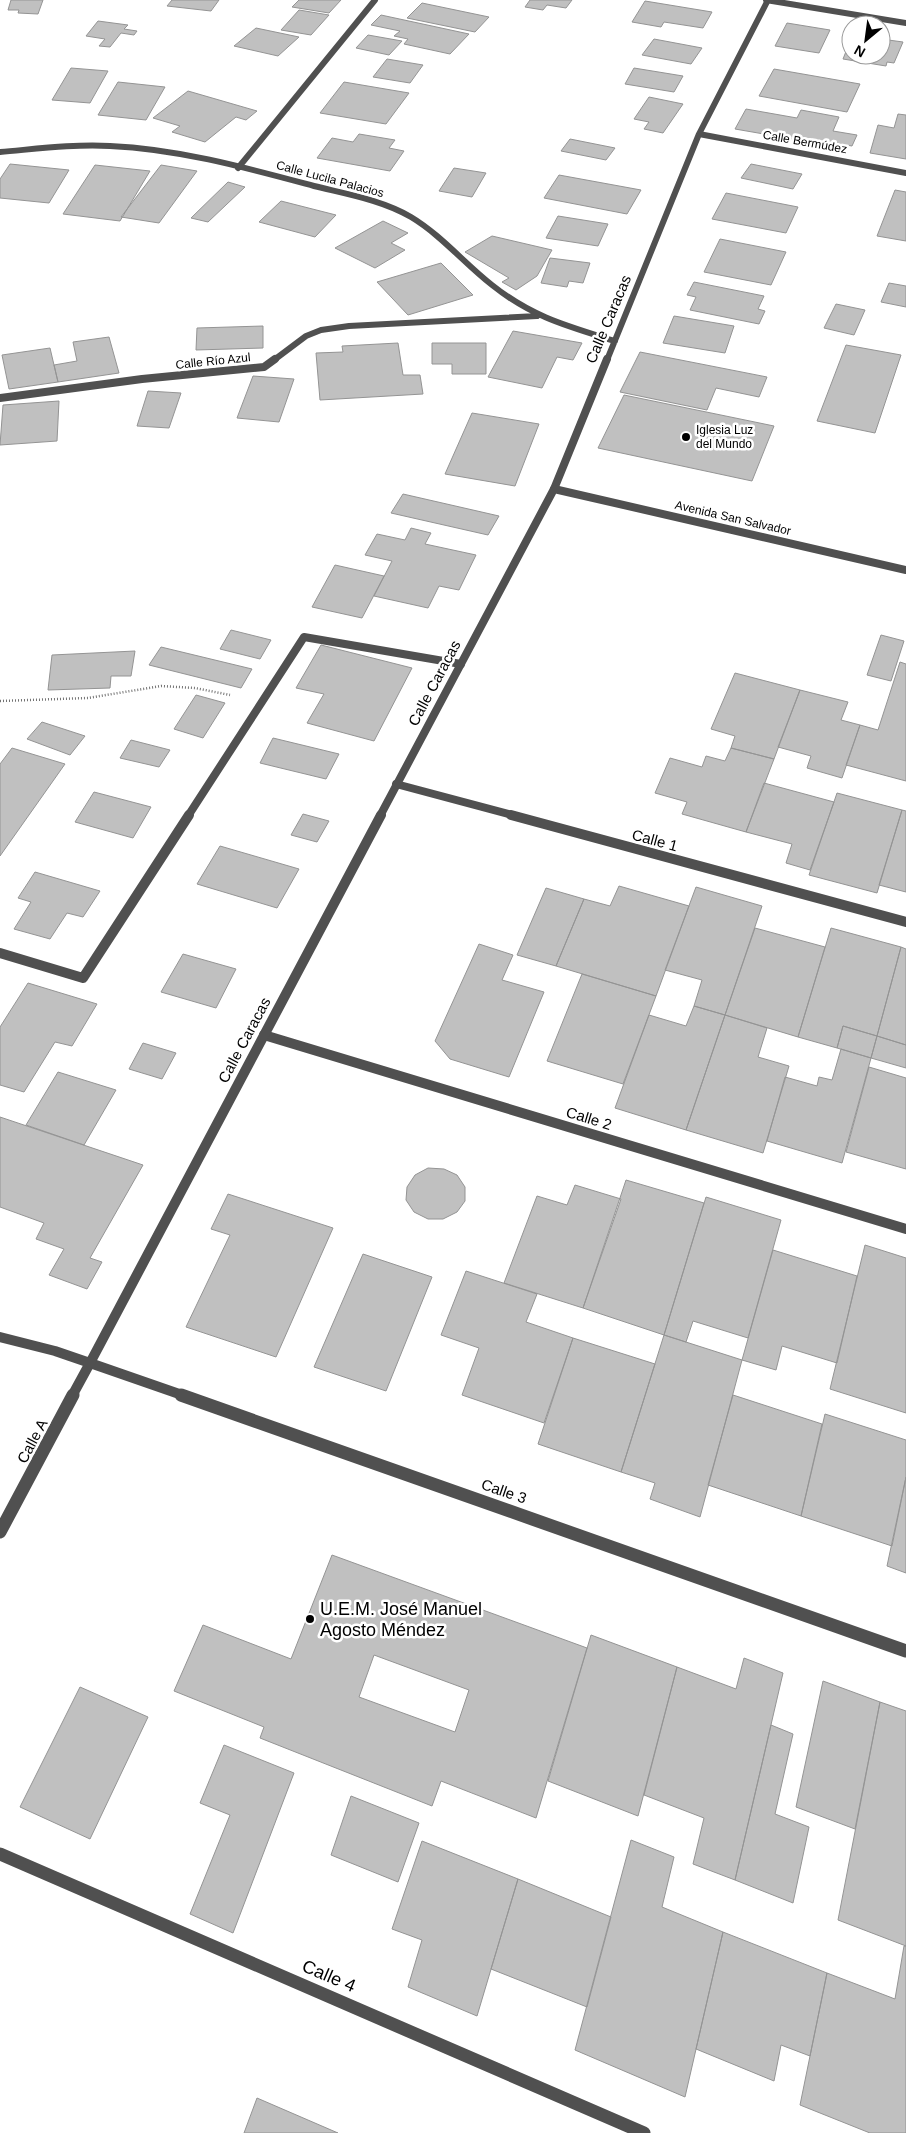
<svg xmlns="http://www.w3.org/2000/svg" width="906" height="2133" font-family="Helvetica,sans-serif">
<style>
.building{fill:#c0c0c0;stroke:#949494;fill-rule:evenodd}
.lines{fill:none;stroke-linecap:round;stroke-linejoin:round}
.path{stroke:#727272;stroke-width:2.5;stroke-dasharray:1 2;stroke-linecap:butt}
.minor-far3{stroke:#505050;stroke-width:6}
.minor-far2{stroke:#505050;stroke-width:8}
.minor-far1{stroke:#505050;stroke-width:10}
.minor{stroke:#505050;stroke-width:13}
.tertiary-far1{stroke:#505050;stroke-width:8}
.tertiary{stroke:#505050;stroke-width:10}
.poi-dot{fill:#000;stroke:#fff;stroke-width:2}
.labels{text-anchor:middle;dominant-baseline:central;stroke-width:5;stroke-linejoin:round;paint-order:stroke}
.far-street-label{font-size:12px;fill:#000;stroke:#fff}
.far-poi-label{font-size:12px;fill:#000;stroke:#fff;text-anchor:start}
.street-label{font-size:15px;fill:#000;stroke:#fff}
.near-poi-label{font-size:18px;fill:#000;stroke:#fff;text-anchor:start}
.near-street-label{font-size:18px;fill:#000;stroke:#fff}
</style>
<rect width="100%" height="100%" fill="#fff"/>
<path class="building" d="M11,0H43L38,14L18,13L19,10H8Z
M172,0H219L211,11L167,6Z
M299,0H341L329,13L292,7Z
M530,0H572L566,8L547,5L543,10L525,7Z
M645,1L712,12L703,28L664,22L661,27L632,22Z
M422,3L489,17L475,32L407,18Z
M299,10L329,15L311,35L281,30Z
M381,15L469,34L450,54L404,44L408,39L394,36L400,31L371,25Z
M98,21L128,25L124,29L137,31L134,35L121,33L110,47L99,46L105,39L86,36Z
M787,23L830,30L819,53L775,46Z
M256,28L299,37L278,56L234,46Z
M368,35L402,41L389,55L356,48Z
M654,39L702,48L691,64L642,55Z
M851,39V55H881V39L903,42L894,63L887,62L886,66L843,59Z
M387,59L423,65L410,83L373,77Z
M71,68L108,71L90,103L52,100Z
M634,68L683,76L674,92L625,84Z
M774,69L860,84L847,112L759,96Z
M118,82L165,87L146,120L98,115Z
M344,82L409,93L386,124L320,113Z
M188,91L257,111L246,120L236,117L205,142L172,132L180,126L153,118Z
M649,97L683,104L663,133L644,129L649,122L634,119Z
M746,109L797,118L801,110L839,117L833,131L857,135L852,146L828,142L827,145L735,129Z
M898,114L906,115V159L870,153L878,125L894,128Z
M359,134L395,140L389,148L404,151L390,171L317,158L332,138L353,142Z
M570,139L615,148L606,160L561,151Z
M10,164L69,170L49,203L0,198V179Z
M751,164L802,174L793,189L741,178Z
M95,165L150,171L120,221L63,214Z
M161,165L197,171L159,223L121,217Z
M454,168L486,173L472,197L439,191Z
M559,175L641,190L627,214L544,198Z
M228,182L245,187L208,222L191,218Z
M895,190L906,192V241L877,236Z
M726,193L798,207L786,233L712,219Z
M281,201L336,215L315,237L259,222Z
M558,216L608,224L598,246L546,238Z
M383,221L408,233L391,243L405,250L375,268L335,248Z
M492,236L552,250L537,276L516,290L502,282L509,278L465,252Z
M720,239L786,252L771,285L704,272Z
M550,258L590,263L583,283L569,281L567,287L541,283Z
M441,263L473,295L408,315L377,282Z
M694,282L764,296L758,309L765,311L759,324L690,310L696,297L687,295Z
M889,283L906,286V307L881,302Z
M836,304L865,310L854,335L824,328Z
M674,316L734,326L725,353L663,343Z
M263,326V348L196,350L197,328Z
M513,331L582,343L573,360L557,357L542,388L488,377Z
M109,337L119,373L58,382L54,365L77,361L73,342Z
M398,343L403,375H420L423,394L320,400L316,353L343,352L342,346Z
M432,343H486V374H452V364H432Z
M846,345L901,355L875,433L817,421Z
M50,348L58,382L9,389L2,355Z
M640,352L767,377L759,397L716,388L707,410L620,392Z
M253,376L294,379L279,422L237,418Z
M148,391L181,393L169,428L137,426Z
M624,395L774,426L752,481L598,448Z
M59,401L57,441L0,445L3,405Z
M472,413L539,424L515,486L445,474Z
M403,494L499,516L488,535L391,513Z
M411,528L431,533L425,544L476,555L459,590L439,586L428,608L374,596L392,561L365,555L377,534L405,540Z
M335,565L384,576L362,618L312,607Z
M231,630L271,640L260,659L220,649Z
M881,635L904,641L891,681L867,675Z
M321,645L412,668L374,741L307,723L324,694L296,688Z
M161,647L252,669L241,688L149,665Z
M135,651L131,676H111L110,688L48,690L52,655Z
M900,662L906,664V781L846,765L860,725L878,730Z
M735,673L800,690L774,759L731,748L735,736L711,729Z
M800,690L848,702L841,720L860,725L842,778L807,768L811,756L778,747Z
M196,695L225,703L203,738L174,729Z
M42,722L85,736L70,755L27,739Z
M273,738L339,754L326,779L260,763Z
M131,740L170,750L159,767L120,758Z
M12,748L65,764L0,856V764Z
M731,748L774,759L746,832L682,814L687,802L655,793L670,758L702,767L706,756L725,761Z
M764,783L834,802L810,870L786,863L792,844L746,832Z
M94,792L151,807L133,838L75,822Z
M837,793L902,810L877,893L809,875Z
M902,810L906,811V892L879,885Z
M303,814L329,821L317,842L291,835Z
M220,846L299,869L277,908L197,884Z
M35,872L100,891L83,917L67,913L50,939L14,929L31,902L18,898Z
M619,886L689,906L656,996L556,966L584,899L610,906Z
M696,887L762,906L725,1015L694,1006L702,980L665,970Z
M546,888L584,899L556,966L517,955Z
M755,928L825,947L798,1037L725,1015Z
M831,928L901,947L877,1036L843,1026L837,1048L798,1037Z
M479,944L513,955L502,980L544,992L509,1077L450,1059L435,1041Z
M901,947L906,949V1045L877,1036Z
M183,954L236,969L216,1008L161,992Z
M582,974L656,996L623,1084L547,1061Z
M28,983L97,1004L72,1046L55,1042L24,1092L0,1085V1027Z
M694,1006L725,1015L686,1130L615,1108L649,1015L686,1026Z
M725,1015L767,1028L758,1057L789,1066L763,1153L686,1130Z
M843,1026L877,1036L871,1058L837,1048Z
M877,1036L906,1045V1068L871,1058Z
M143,1043L176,1053L162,1079L129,1069Z
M841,1049L871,1058L842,1163L767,1141L785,1077L817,1086L819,1077L832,1080Z
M869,1067L906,1078V1169L846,1152Z
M58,1072L116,1090L84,1145L26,1125Z
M0,1117L143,1165L90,1258L102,1262L87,1289L49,1275L64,1249L36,1239L44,1223L0,1207Z
M428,1168L444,1169L457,1175L465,1187V1201L457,1212L443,1219H428L414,1212L406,1200L407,1187L415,1175Z
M626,1180L704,1203L664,1335L583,1308Z
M575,1185L621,1199L583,1308L504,1283L537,1196L567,1205Z
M228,1194L333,1228L276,1357L186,1327L230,1235L211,1229Z
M706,1197L781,1220L748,1338L693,1321L686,1342L664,1335Z
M865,1245L906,1258V1413L830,1389Z
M773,1250L857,1276L837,1363L782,1346L776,1370L742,1360Z
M363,1254L432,1277L386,1391L314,1367Z
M466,1271L537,1294L526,1322L573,1338L544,1423L462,1395L479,1348L441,1335Z
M664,1335L742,1360L700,1517L650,1499L655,1483L621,1472Z
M573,1338L655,1364L621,1472L538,1444Z
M733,1395L822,1424L801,1516L708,1485Z
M825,1414L906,1440V1477L892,1546L801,1516Z
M906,1477V1573L887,1566Z
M332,1555L587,1648L536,1818L441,1781L432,1806L260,1738L264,1727L174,1691L203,1625L291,1659ZM374,1655L469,1690L455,1732L359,1697Z
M591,1635L677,1667L638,1816L548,1781Z
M744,1658L783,1673L735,1880L693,1864L704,1818L644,1795L677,1667L736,1689Z
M823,1681L880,1702L855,1829L796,1807Z
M80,1687L148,1717L90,1839L20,1807Z
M880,1702L906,1711V1946L838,1920Z
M771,1725L793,1734L775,1814L809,1827L793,1903L735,1880Z
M224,1745L294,1773L233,1933L190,1914L230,1815L200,1803Z
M351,1796L419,1823L398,1882L331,1855Z
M631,1840L674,1857L662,1907L723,1932L685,2097L575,2050Z
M422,1841L518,1879L477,2016L408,1987L422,1940L392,1929Z
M518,1879L611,1917L587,2007L491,1969Z
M723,1932L827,1973L810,2056L781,2045L774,2081L696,2049Z
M904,1946H906V2133H870L800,2105L827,1973L895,1999Z
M257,2098L338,2133H244Z"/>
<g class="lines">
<path class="path" d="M0,701L88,698L161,686L195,688L230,695"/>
<path class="minor-far3" d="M766,0L906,23
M699,134L906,173
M0,152C36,149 73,144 110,146C179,149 247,168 314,186C346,194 382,200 411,217C441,235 465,264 492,285C532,317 567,326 615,341
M238,168L375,0
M274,360L306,336L321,330L349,326L537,316
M607,360L699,134L768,0"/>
<path class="minor-far2" d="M0,398L142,379L264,367L275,359
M554,489L607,359
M396,784L516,816
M188,816L304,637L461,664"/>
<path class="minor-far1" d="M511,815L906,922
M0,953L83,978L189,815
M264,1035L906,1229
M72,1396L90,1363L185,1396"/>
<path class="minor" d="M181,1395L906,1651
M0,1532L73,1395
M0,1854L644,2133"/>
<path class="tertiary-far1" d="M380,816L554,489L906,570"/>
<path class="tertiary" d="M0,1337L55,1351L90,1363L381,815"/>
</g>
<g class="poi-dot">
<circle cx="686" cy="437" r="5"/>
<circle cx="310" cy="1619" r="5"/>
</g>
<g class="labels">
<g class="far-street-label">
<text transform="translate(805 142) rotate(10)">Calle Bermúdez</text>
<text transform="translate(330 179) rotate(15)">Calle Lucila Palacios</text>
<text transform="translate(213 361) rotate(-6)">Calle Río Azul</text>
<text transform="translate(733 518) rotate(13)">Avenida San Salvador</text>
</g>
<g class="far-poi-label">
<text x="696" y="430">Iglesia Luz<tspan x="696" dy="14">del Mundo</tspan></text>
</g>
<g class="street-label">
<text transform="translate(608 319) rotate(-67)">Calle Caracas</text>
<text transform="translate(434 683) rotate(-62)">Calle Caracas</text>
<text transform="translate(655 840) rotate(15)">Calle 1</text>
<text transform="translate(244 1040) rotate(-62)">Calle Caracas</text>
<text transform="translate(589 1118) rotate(17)">Calle 2</text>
<text transform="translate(32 1441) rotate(-62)">Calle A</text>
<text transform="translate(504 1491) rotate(19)">Calle 3</text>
</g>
<g class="near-poi-label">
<text x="320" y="1609">U.E.M. José Manuel<tspan x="320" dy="21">Agosto Méndez</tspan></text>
</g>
<g class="near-street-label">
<text transform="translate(329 1976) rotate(23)">Calle 4</text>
</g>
</g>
<g transform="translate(866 40) rotate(209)"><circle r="24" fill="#ffffff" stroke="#999999"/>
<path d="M0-4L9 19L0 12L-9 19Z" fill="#000000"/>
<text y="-8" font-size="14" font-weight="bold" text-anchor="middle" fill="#000000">N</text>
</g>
</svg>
